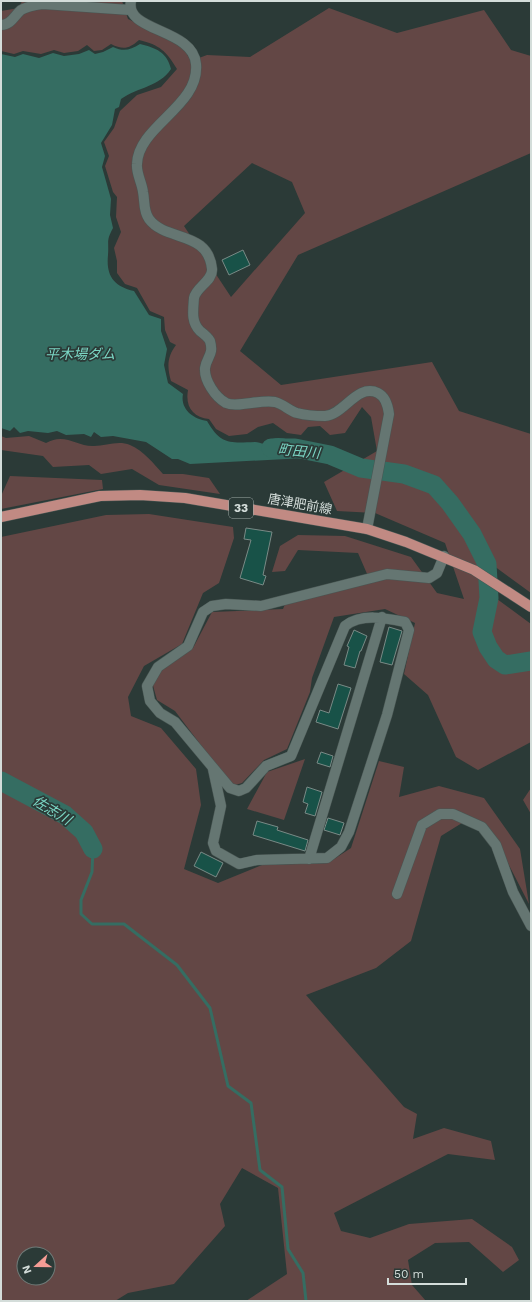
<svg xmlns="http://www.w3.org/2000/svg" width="532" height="1302" font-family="'Work Sans','Noto Sans JP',sans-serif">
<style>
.green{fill:#634745;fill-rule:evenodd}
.water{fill:#356d62}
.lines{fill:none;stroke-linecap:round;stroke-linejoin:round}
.stream{stroke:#356d62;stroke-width:3}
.river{stroke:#356d62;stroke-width:19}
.building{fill:#185248;stroke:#798a86}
.minor-casing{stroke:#495653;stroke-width:11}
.primary-casing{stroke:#495653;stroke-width:11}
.minor{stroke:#657672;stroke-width:10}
.primary{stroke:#c18a83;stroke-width:10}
.labels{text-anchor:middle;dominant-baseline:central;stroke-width:3.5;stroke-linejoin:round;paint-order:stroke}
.shield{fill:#2b3a37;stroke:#a1aca9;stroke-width:1}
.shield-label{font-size:12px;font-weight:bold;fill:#d4ddda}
.street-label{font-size:13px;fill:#d4ddda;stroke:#2b3a37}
.water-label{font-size:14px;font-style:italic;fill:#7ad5c3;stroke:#2b3a37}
</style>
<rect width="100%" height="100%" fill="#2b3a37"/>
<path class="green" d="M22,1H122L128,19L181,44L191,61L207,55L250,57L329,8L397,33L484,10L511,50L531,56V153L298,255L240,351L281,385L432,362L459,411L531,434V593L490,563L497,599L531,624V742L478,770L456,757L428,695L404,674L415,623L385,609L334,617L312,678L310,692L287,749L264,760L242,783L232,786L175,711L157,700L152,682L163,667L193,648L212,612L283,609L286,602L371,583L358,553L298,550L285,571L272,572L280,546L298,535L345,536L411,557L437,593L464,599L445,543L375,513L337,511L324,482L377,451L371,417L362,407L345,433L330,435L320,426L308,427L301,435L287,433L273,423L258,427L247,434L229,436L216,429L209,419C193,417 185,407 188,390L171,381C167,367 167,357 176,345L170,342L165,330L164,317L150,311L137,288L125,284L117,273V261L114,248L121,232L116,217L117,197L113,192L105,166L109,156L104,142L114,128L120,111L137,95L161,87L177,69C166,51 160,45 139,40C129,49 123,50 111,44L102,50L94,51L87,45L78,51L64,53L54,50L41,54L23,51L14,54L1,51V11L19,8ZM252,163L292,182L305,213L231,297L184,226Z
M1,436L6,438L29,436L46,443C65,432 77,447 94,446C106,446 118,440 130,445C144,451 153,463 163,474H183L209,478L220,494L159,485L132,469L101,474L89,465L53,467L43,456L1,450Z
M10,476L102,480L103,489L1,509V496Z
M149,514L233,527L234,538L219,583L203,593L182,644L144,666L128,697L131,716L161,728L196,769L201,805L184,869L218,883L262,865L328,863L351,848L379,761L404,767L399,797L439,786L484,798L520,849L529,904L495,838L462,823L441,836L411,941L376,968L306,995L404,1107L417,1114L413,1139L444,1128L491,1141L495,1160L448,1154L334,1213L341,1231L370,1238L409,1224L472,1219L512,1247L519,1260L503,1272L469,1242L435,1243L408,1260L412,1285L426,1301H246L287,1274L278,1188L242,1168L220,1204L225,1226L174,1284L128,1293L115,1301H1V537L106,515ZM24,1254H48V1278H24Z
M305,759L284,820L247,809L267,772Z
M531,788V814L523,800Z"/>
<path class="water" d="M140,44C156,48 167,52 171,69C159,87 138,87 121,99L119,107L115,109L112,125L101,143L105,156L102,167L111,199L110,215L113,228C106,241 109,241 108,255C106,275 113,286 134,291L149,315L161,319V331L167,349L164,365L168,383L183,394C180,409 193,419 207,421C221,445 230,443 255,442C259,442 263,445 267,443C269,442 270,440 272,439C281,436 291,440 299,445L296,456L305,458L190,464L178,459H172L146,442L113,436L101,437L94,432L91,437L84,434L66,435L57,431L48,433L28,431L20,433L14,427L10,431L1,428V54L15,57L23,54L39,58L53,53L64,56L79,54L89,50L95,54L103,52L113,47C124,52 130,50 140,44Z"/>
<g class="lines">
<path class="stream" d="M93,849L92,872L81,900V914L92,924H124L177,965L210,1008L228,1086L251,1103L260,1170L282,1187L288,1249L303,1273L306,1301"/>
<path class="river" d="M271,448H295L330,455L361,468L404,474L434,485L450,503L472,534L487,564L489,598L482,632L488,647L496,659L505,665L531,661
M1,781L65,815L84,832L93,849"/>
</g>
<path class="building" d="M243,250L250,265L229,275L222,260Z
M246,528L272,532L263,575L266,576L263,585L240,578L251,540L244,539Z
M389,627L402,631L392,665L380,662Z
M354,630L367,636L361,651H360L355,668L344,665L349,647L347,646Z
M338,684L351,688L338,729L316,722L320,710L329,713Z
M321,752L333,756L330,767L317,763Z
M307,787L322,792L315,816L305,813L308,804L303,802Z
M328,818L344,823L340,835L324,830Z
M257,821L278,827L277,830L308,840L305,851L253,835Z
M201,852L223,863L216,877L194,866Z"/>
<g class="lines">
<g class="minor-casing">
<path id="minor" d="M131,1C124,32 193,28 196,64C200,106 138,126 137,164C136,173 142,183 143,192C145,201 143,211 149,219C166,242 208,230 212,269C213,281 196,287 194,298C193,311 191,322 200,331C204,334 208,337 210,341C214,355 207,356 205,368C204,380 215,397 226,403C237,408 261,399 275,402C283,404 290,411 297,413C305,415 317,416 325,416C344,415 357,383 378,393C386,397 388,406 389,414L367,529
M1,25C11,25 14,16 21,10C28,6 36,5 43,4L130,10
M213,769L221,806L213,843L216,851L239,864L257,860L327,858L341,847L349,832L387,715L409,630L405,622C386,618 361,613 345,626L291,756L266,766L246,788L239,791L230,788L175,722L160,713L150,701L147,686L158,667L188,646L203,612L212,606L226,604L261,606L387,574L429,578L437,573L444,556
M309,859L382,617
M397,894L422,825L440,814H453L482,827L496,845L513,892L531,926"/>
</g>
<g class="primary-casing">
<path id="primary" d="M1,517L100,496L140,495L185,498L367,529L406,542L474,570L531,607"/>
</g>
<use href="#minor" class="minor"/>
<use href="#primary" class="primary"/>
</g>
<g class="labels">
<rect class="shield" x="229" y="498" width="24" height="20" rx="3"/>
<g class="shield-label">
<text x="241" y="508">33</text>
</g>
<g class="street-label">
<text transform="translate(300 504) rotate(10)">唐津肥前線</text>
</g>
<g class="water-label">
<text x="80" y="354">平木場ダム</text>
<text transform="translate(299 451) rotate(6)">町田川</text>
<text transform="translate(52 810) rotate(31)">佐志川</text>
</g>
</g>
<rect width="532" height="1302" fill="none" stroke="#d4ddda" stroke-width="4"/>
<g transform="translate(36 1266) rotate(249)"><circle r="19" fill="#2b3a37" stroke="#6f7b78"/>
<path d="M0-3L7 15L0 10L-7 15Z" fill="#f59c95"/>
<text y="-6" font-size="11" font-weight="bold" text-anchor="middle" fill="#d4ddda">N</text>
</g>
<path d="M388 1278v6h78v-6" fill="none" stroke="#d4ddda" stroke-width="2"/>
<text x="394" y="1278" font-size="12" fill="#d4ddda" stroke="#2b3a37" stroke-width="3" paint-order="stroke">50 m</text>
</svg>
